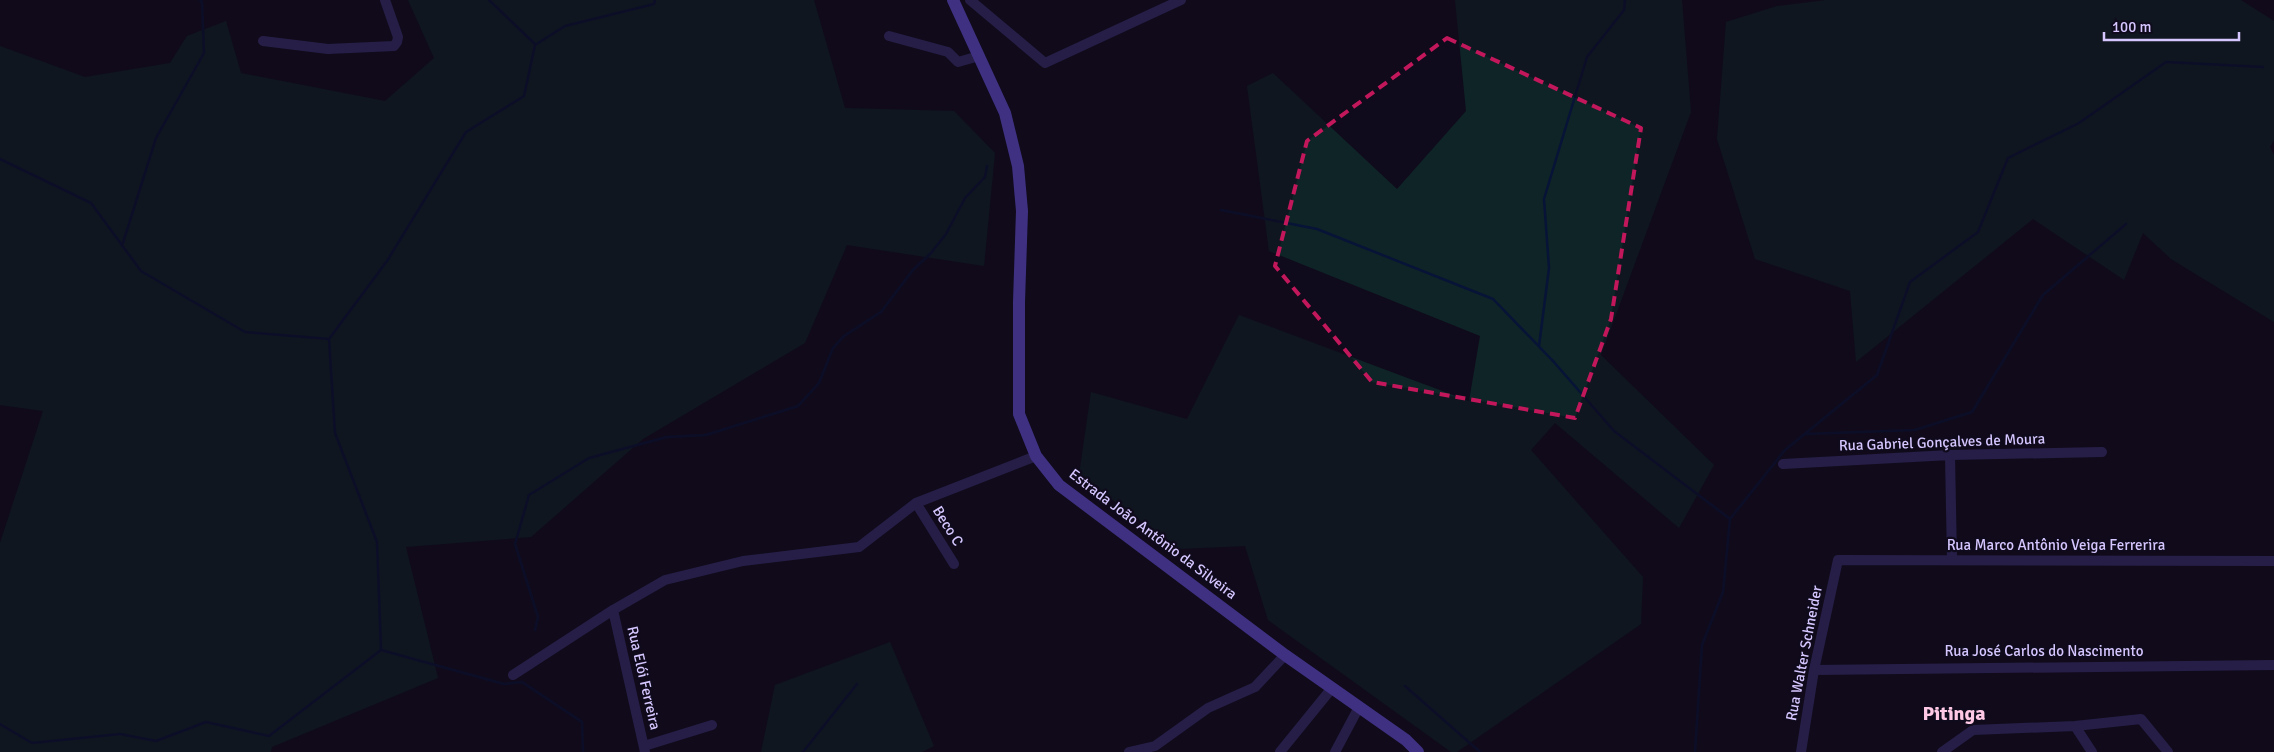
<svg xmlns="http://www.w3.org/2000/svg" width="2274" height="752" font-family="Signika,sans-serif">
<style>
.green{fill:#0e2426}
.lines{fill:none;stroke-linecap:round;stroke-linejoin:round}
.stream{stroke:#081338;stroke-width:2.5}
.minor{stroke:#42367c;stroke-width:10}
.secondary{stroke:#785dff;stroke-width:12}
.marked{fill:none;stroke:#c2185b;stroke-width:4;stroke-dasharray:10 6;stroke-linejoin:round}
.labels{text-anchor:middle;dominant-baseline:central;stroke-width:4.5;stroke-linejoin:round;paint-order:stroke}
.street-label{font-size:15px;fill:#d5c6ff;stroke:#100b1c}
.district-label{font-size:20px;font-weight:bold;fill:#ffc8e4;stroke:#100b1c}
</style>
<rect width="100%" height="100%" fill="#100b1c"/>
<path class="green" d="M408,0H814L845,108L954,111L995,153L984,266L847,245L805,343L643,439L531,537L406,547L438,678L272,747L271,752H0V543L43,411L0,405V46L85,77L170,63L187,36L226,21L241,73L385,101L434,58Z
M1455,0H1682L1691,112L1601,355L1714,465L1679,528L1555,423L1531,450L1643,577L1641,624L1457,752H1451L1268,620L1245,546L1179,549L1079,475L1091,392L1187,419L1239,315L1469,401L1480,336L1269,251L1247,86L1273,73L1397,189L1466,111Z
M1826,0H2241L2274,21V140L2270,147L2274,155V322L2171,259L2143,233L2124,280L2033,219L1856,362L1850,291L1755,259L1717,139L1726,22L1777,6Z
M890,642L934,746L922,752H761L775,685Z"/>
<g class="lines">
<path class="stream" d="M489,0L535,44
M0,159L91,203L141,271L245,332L329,339
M1221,210L1317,229L1493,299L1553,361L1614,431L1730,519
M122,246L156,138L204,53L202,2L200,0
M1539,346L1549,268L1544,199L1587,57L1624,10L1625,0
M1805,434L1915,430L1972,412L2043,295L2126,224
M535,630L538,617L515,544L529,495L589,458L667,437L706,435L798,406L819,383L833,348L844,336L881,312L913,270L931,253L946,234L965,198L985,177L987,166
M381,650L377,542L335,433L329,339L387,261L466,132L524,96L535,45L565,26L654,4L655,0
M1405,686L1480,752
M0,724L32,743L120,734L156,741L206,722L269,736L381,650L504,684L522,682L582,722L583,752
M803,752L857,684
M1695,752L1702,645L1723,592L1730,519L1785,450L1877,375L1910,282L1978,232L2008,158L2079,123L2166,62L2263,67"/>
<path class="minor" d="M970,0L1045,63L1181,0
M889,36L948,52L958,62L979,56
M263,41L328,49L394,46L397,42L398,37L385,0
M1950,455L1952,559
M1783,464L1950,455L2102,452
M916,503L954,564
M613,610L645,752
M1814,670L2274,665
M513,675L613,610L665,580L743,561L859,547L916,503L1036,456
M2075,726L2092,752
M644,746L712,725
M1129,752L1155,746L1208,708L1255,687L1285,655
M1280,752L1332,688
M1335,752L1359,707
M1801,752L1814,670L1838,560L2274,561
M1942,752L1973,730L2075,726L2141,719L2168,752"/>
<path class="secondary" d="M953,0L1005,113L1018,166L1022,211L1019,302V414L1036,456L1059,485L1285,655L1406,740L1418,752"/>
</g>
<path d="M0 0H2274V752H0ZM1447,38L1641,128L1611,319L1575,418L1372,382L1275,266L1307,141Z" fill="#100b1c" fill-opacity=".55" fill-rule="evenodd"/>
<path class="marked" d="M1447,38L1641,128L1611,319L1575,418L1372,382L1275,266L1307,141Z"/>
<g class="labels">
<g class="street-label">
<text transform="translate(1942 442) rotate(-2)">Rua Gabriel Gonçalves de Moura</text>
<text transform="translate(948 526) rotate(58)">Beco C</text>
<text transform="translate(1153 534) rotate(37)">Estrada João Antônio da Silveira</text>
<text x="2056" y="545">Rua Marco Antônio Veiga Ferrerira</text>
<text x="2044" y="651">Rua José Carlos do Nascimento</text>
<text transform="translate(1804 653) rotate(-79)">Rua Walter Schneider</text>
<text transform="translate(644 678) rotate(77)">Rua Elói Ferreira</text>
</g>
<g class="district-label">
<text x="1954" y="713">Pitinga</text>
</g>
</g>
<path d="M2104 32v8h135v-8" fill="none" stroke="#d5c6ff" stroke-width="2.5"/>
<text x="2112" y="32" font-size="15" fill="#d5c6ff" stroke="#100b1c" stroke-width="4" paint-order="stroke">100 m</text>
</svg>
